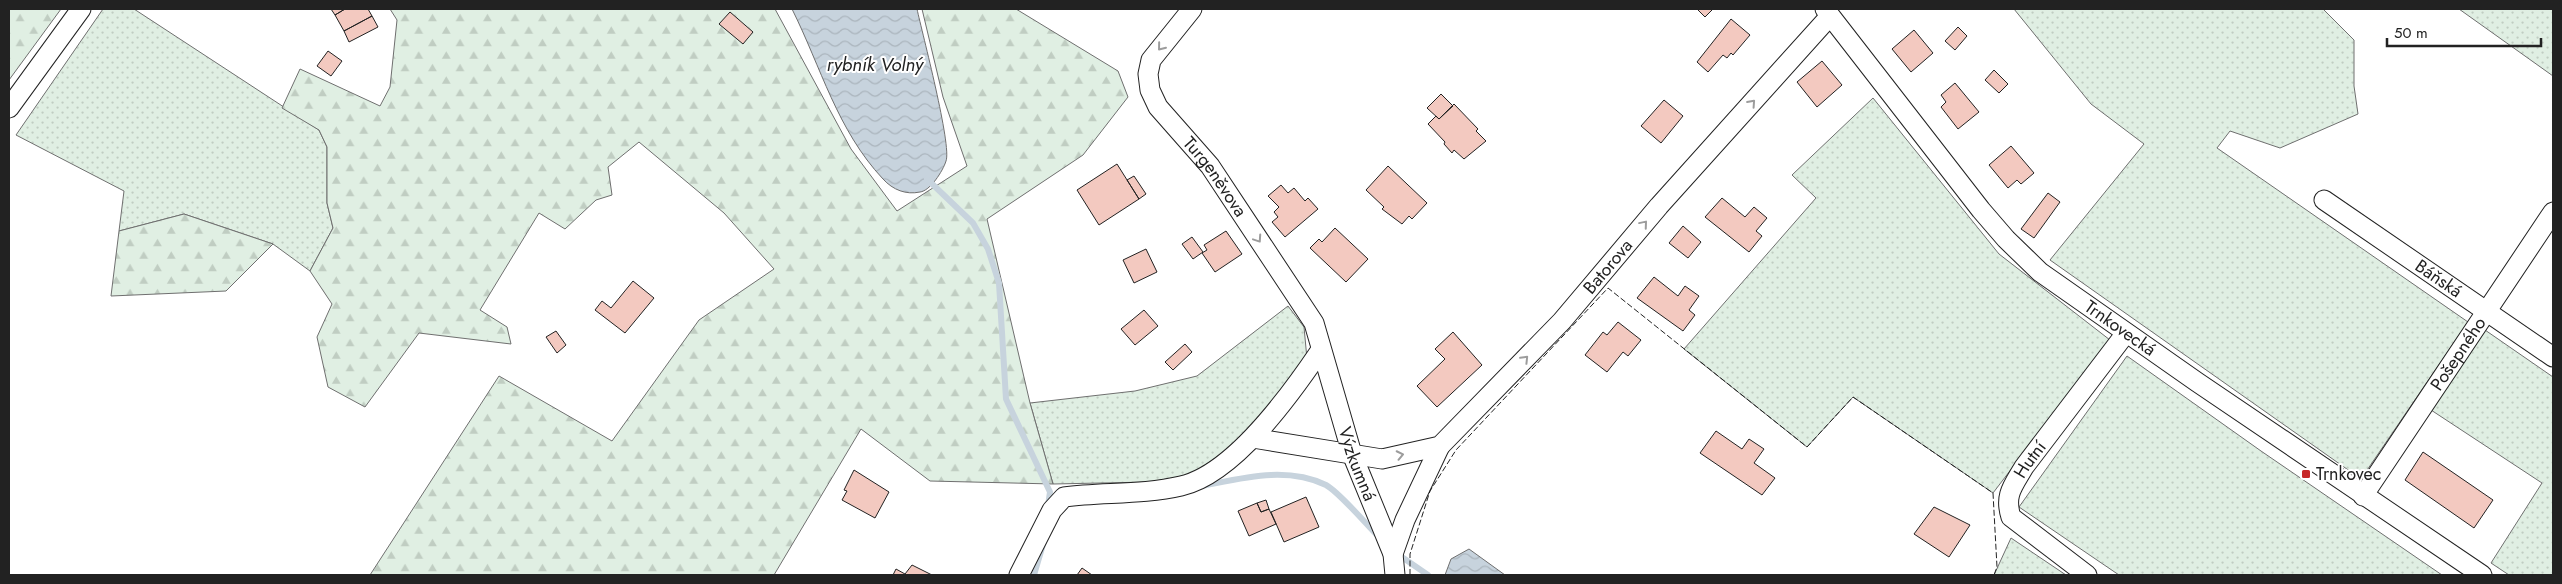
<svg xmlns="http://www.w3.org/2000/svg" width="2562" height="584" font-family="Jost,sans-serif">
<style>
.grass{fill:url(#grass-dots);stroke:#6f6f6f}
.forest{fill:url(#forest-firs);stroke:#6f6f6f}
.water{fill:url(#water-waves);stroke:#6f6f6f}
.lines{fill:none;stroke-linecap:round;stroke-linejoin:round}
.stream{stroke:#c7d3dd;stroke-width:6}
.building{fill:#f3c9c0;stroke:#222}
.minor-casing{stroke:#222;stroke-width:21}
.minor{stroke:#fff;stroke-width:19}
.fence{stroke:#222;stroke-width:1;stroke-dasharray:6 2.5;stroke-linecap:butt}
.oneway{stroke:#9c9c9c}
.poi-dot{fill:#c62828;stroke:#fff;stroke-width:2}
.labels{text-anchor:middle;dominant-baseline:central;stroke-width:4;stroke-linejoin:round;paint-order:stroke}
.street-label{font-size:18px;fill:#222;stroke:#fff}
.poi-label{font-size:18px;fill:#222;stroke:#fff;text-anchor:start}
.water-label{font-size:19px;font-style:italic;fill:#222;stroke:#fff}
</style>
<defs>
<pattern id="grass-dots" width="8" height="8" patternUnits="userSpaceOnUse" patternTransform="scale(1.25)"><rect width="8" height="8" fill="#e0efe3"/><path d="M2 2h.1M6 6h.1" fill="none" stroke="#c0cdc2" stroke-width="1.8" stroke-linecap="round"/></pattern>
<pattern id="forest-firs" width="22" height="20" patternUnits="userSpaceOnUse" patternTransform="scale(1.25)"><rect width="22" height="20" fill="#e0efe3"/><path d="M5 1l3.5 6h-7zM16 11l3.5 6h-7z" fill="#c0cdc2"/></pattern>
<pattern id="water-waves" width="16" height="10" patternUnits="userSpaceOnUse" patternTransform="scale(1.25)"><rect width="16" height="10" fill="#c7d3dd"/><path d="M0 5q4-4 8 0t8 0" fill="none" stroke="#abb5bd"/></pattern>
</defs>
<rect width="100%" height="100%" fill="#fff"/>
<path class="grass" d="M103,9H134L319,130L327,147V203L333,228L310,271L273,244L184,214L119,231L124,191L16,135Z
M2014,9H2323L2354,40V86L2358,114L2280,148L2230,131L2217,148L2468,322L2361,479L2050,260L2144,144L2091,104Z
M2459,9H2553V76Z
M1873,98L1999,254L2110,340L1993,493L1853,397L1807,447L1684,349L1816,198L1792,175Z
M1288,306L1304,327L1307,359L1248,435L1191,475L1149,482L1053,484L1030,403L1135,391L1197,376Z
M2485,330L2553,377V575H2509L2491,563L2542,483L2431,410Z
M2127,356L2261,451L2442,575H2119L2019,507Z
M2011,538L2066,575H1994Z"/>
<path class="forest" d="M9,9H61L9,80Z
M390,9H775L851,149L897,211L967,166L943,97L922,9H1016L1118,71L1128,97L1083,155L987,219L1030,403L1053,484L930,481L861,429L774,575H370L499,376L612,441L699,320L774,269L724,213L639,142L608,167L612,195L596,200L565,229L539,213L480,310L507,327L511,344L419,333L365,407L328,387L317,337L332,304L310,271L333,228L327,203V147L319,130L282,108L300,69L380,106L390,87L397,20Z
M184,214L273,244L226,291L111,296L119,231Z"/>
<path class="water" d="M792,9H917C922,32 952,146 946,161C943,171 930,191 920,192C906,195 893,190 883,179C837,130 821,67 792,9Z
M1469,549L1505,575H1445L1451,559Z"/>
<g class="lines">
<path class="stream" d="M927,179L973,223L988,249L999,283L1006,399L1050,492L1048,506
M1202,486C1243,478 1286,466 1326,485C1339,492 1366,524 1378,536
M1396,553L1428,575
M1034,575L1045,538"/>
</g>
<path class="building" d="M331,9H345L335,15Z
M345,9H368L372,16L344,31L335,15Z
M1697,9H1713L1705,17Z
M730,12L753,32L743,44L719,24Z
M372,16L378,27L349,42L344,31Z
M1731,19L1750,35L1733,55L1731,53L1727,58L1723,55L1708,72L1697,62Z
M1958,27L1967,36L1955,50L1945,41Z
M1914,30L1933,53L1911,72L1892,49Z
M328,51L342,61L331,76L317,66Z
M1822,61L1842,85L1817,107L1797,82Z
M1994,70L2008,84L1999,93L1985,80Z
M1955,83L1979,112L1958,129L1941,107L1946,102L1941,95Z
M1441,94L1453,106L1439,119L1427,108Z
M1664,100L1683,116L1661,143L1641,126Z
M1454,104L1478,129L1476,131L1486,141L1464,159L1454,150L1452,153L1444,144L1445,142L1428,124L1436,116L1439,119Z
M2011,146L2034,173L2021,184L2017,180L2008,188L1989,165Z
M1117,164L1139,199L1099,225L1077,190Z
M1388,166L1427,203L1412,219L1409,216L1402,224L1382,209L1384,207L1366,190Z
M1134,176L1146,194L1139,199L1127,180Z
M1281,185L1288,193L1294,188L1305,201L1308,198L1318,209L1285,237L1272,222L1278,217L1274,212L1279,207L1268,196Z
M2048,193L2060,202L2034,238L2021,229Z
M1722,198L1745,217L1754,207L1767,218L1756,231L1762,236L1749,252L1705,217Z
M1683,226L1701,242L1688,258L1669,243Z
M1335,228L1368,259L1346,282L1310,248L1319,239L1322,242Z
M1226,231L1242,254L1215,272L1202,253L1207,250L1204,245Z
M1192,237L1203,252L1193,259L1182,244Z
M1146,249L1157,272L1134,283L1123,260Z
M1654,277L1678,296L1685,286L1699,296L1689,310L1695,315L1683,331L1637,298Z
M633,281L654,298L625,333L595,310L602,301L611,308Z
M1144,310L1158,326L1135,345L1121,329Z
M1618,322L1641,340L1628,356L1623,352L1607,372L1585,355L1603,332L1607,335Z
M556,331L566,345L557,353L546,337Z
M1453,332L1482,365L1437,407L1417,386L1445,359L1435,349Z
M1185,344L1192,352L1173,370L1165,362Z
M1716,431L1742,449L1749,439L1764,449L1754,463L1775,478L1762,495L1700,453Z
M2423,452L2493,500L2474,528L2405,480Z
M854,470L889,492L875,518L842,500L847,491L844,490Z
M1306,497L1319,527L1284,542L1271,512Z
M1266,500L1269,509L1261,512L1257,503Z
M1257,503L1261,512L1269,509L1276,524L1249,536L1238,511Z
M1934,507L1970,525L1949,557L1914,534Z
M912,565L932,575H893L896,569L905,574Z
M1082,568L1092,575H1077Z"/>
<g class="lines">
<g class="minor-casing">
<g id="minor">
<path id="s1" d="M1192,9L1151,60L1148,74L1150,90L1158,107L1210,166L1314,323L1352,454L1393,554L1395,575"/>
<path id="s2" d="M1825,9L1981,210L2006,239L2040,272L2197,382L2482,575"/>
<path d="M9,108L81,9"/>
<path id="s3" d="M2324,200L2553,357"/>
<path id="s4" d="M1253,438L1382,459L1440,446L1562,321L1659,206L1830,16"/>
<path id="s5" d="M2363,496L2553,212"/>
<path d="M1393,554L1405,520L1440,446"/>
<path d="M1019,575L1052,510L1064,497C1103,492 1143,495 1181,486C1234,474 1291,394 1320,351"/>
<path id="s6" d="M2087,575L2011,517C2004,495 2013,486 2024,467L2126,333"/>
</g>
</g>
<use href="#minor" class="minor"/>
<path class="fence" d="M1410,575V554L1430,491L1456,450L1608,288L1807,447L1853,397L1993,493L1997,567L1994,575"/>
</g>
<defs><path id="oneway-chevron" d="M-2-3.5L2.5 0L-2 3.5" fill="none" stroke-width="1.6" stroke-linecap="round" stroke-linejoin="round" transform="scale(1.25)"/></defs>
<g class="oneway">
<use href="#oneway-chevron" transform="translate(1161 47) rotate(129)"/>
<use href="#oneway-chevron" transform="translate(1752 103) rotate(-48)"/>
<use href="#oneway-chevron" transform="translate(1644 224) rotate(-50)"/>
<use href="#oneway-chevron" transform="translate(1258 239) rotate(56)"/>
<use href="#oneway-chevron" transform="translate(1525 359) rotate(-46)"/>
<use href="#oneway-chevron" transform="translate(1400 455) rotate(-12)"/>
</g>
<rect class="poi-dot" x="2301" y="469" width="10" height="10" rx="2.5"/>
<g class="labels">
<g class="street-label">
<text stroke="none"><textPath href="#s1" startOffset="205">Turgeněvova</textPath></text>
<text stroke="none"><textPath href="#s4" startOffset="436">Batorova</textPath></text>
<text stroke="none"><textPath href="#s3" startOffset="139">Báňská</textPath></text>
<text stroke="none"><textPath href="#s2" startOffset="438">Trnkovecká</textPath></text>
<text stroke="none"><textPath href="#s5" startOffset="171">Pošepného</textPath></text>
<text stroke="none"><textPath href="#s6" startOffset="159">Hutní</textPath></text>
<text stroke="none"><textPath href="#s1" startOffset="529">Výzkumná</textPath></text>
</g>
<g class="poi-label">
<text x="2316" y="474">Trnkovec</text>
</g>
<g class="water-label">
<text x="875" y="64">rybník Volný</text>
</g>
</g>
<rect width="2562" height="584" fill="none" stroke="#222222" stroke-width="20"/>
<path d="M2387 38v8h154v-8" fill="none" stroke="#222222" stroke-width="2.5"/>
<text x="2394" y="38" font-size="15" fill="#222222" stroke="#ffffff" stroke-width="4" paint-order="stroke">50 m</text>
</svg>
